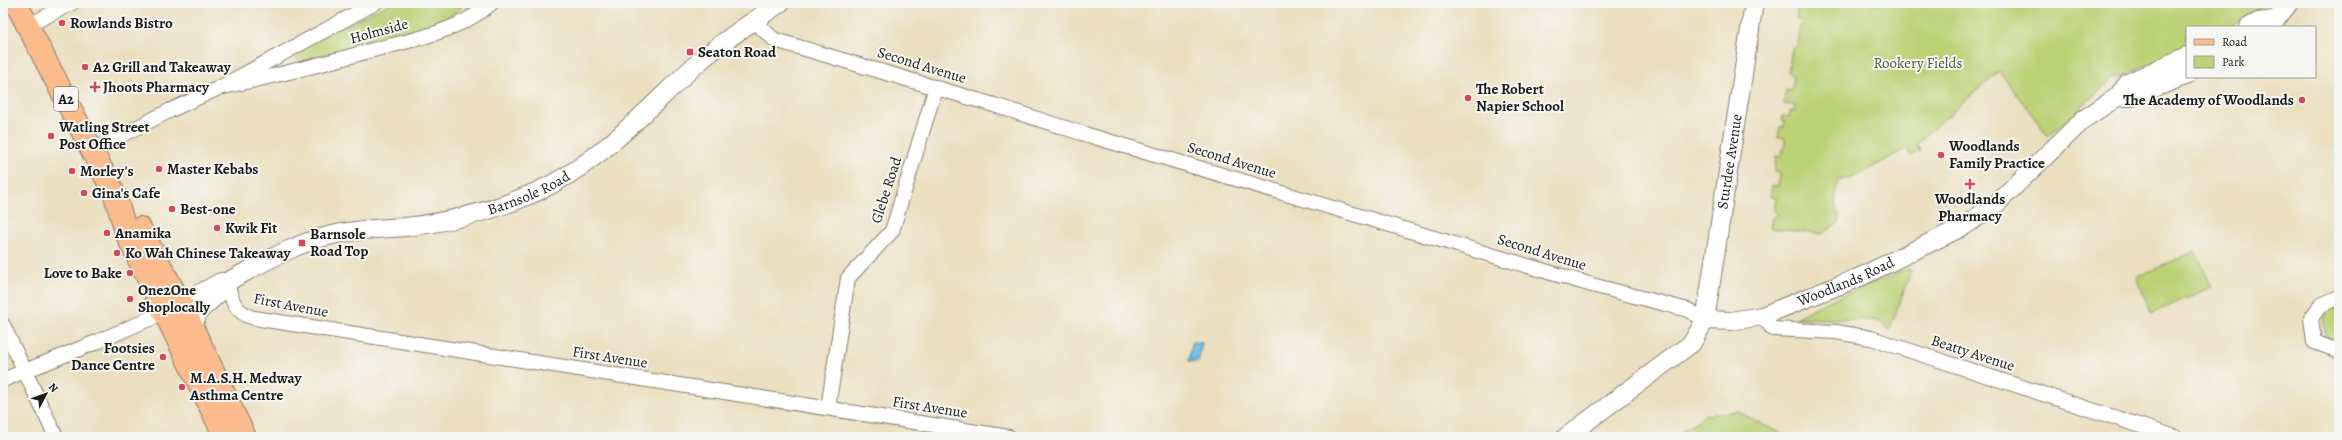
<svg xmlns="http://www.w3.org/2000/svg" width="2342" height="440" font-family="Alegreya,serif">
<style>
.green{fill:#bbd175;stroke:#6c7648}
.water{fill:#6abce6;stroke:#436c81}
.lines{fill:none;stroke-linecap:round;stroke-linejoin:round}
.minor-casing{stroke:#847e6e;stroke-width:16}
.tertiary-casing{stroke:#847e6e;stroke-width:20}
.primary-casing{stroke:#847e6e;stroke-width:24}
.minor{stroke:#fff;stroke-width:14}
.tertiary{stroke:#fff;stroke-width:18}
.primary{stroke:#fbbb8c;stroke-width:22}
.poi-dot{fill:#d1495b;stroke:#f6f6f2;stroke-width:1.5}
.labels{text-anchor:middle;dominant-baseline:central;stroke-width:4;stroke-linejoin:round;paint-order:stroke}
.shield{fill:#f6f6f2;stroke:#5d5d5c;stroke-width:1}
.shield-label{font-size:14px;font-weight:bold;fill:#1c1c1c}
.poi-label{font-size:15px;font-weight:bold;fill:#1c1c1c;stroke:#f6f6f2;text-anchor:start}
.street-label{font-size:15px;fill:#1c1c1c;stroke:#f6f6f2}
.park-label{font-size:15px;fill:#545b3b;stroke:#f6f6f2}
</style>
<rect width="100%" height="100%" fill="#f6f6f2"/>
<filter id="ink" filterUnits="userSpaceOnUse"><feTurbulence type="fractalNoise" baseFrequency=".025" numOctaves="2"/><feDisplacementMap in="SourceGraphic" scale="8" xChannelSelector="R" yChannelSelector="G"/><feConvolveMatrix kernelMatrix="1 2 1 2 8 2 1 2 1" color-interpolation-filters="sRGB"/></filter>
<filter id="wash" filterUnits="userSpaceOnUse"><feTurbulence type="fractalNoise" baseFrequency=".012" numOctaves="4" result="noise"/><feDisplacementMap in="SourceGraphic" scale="16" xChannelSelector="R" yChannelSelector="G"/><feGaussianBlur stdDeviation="0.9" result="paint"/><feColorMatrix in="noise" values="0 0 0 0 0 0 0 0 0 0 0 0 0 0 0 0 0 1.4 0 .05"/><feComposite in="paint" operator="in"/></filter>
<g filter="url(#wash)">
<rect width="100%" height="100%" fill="#ecdfbf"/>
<path class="green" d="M391,3H483L470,8L464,5L444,21L404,35L300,63L292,51Z
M1814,3H2265L2230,27H2187V47L2118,78V76L2114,78L2048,136L1999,71L1917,143L1920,151L1911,156L1907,148L1851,179H1838L1835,195L1840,222L1822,234L1770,228L1772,218L1778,215L1774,211L1776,198L1770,197L1772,185L1778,186L1780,173L1774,172L1776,156L1781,157L1782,150H1784L1785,138L1778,137L1780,127H1784L1785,121L1781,120L1782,116L1789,117L1790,111H1794L1795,105L1784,104L1786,90L1791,91L1794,76L1788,72L1792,48L1798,45L1801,20L1796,19L1798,7L1803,8L1804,5L1814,6Z
M2195,251L2212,287L2151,314L2137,277Z
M1908,269L1911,271L1889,331L1881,322L1872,320L1795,318L1826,302Z
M2335,305C2341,318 2340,333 2336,345L2326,336L2323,319L2326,309Z
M1737,411L1787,437H1674L1705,415Z"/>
<path class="water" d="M1192,342L1202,343L1198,362L1189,361Z"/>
</g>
<g filter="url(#ink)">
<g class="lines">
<g class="minor-casing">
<path id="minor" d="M375,3L219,88C270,77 320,65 369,51C412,40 458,32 492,3
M753,21L775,40L994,105L1081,133L1592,285L1688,310L1705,320
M29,25L72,3
M93,150L171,110L219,88
M227,282C231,299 235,313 254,318L1009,437
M2339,297L2321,305L2311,318L2314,342L2339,351
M1762,316L1773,329L1836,332L1871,338L2175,437
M3,325L56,437
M3,380L99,341L165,312
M828,408L848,278L892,231L936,87"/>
</g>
<g class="tertiary-casing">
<g id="tertiary">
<path d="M2249,27L2258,22L2274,20"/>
<path d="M2270,27L2289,3"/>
<path d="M2117,97H2132L2187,75"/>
<path id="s1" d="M169,310L221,282H227C261,264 295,243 332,235C356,229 380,229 405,227C449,222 493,211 534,193C596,166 641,115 690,70C718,44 749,24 780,3"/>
<path id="s2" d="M1705,320L1731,321L1762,316L1860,277L1964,226L1996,204L2084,119L2117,97L2128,83L2187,56"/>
<path d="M192,327L199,311L221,291"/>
<path id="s3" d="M1566,437L1692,343L1705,320L1754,3"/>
</g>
</g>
<g class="primary-casing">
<path id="primary" d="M16,3L115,195L127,235L225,437
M140,228L181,304L245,437"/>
</g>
<use href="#minor" class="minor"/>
<use href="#tertiary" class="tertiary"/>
<use href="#primary" class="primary"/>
</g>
</g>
<g class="poi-dot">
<circle cx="62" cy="23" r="4"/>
<rect x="686" y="48" width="8" height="8" rx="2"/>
<circle cx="85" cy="67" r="4"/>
<path d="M93 81h4v4h4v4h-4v4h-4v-4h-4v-4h4z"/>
<circle cx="1468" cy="98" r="4"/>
<circle cx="2302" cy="100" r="4"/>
<circle cx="51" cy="136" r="4"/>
<circle cx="1941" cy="155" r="4"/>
<circle cx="159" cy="169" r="4"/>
<circle cx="72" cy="171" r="4"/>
<path d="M1968 178h4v4h4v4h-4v4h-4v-4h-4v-4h4z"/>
<circle cx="84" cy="193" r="4"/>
<circle cx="172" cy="209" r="4"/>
<circle cx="217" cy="228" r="4"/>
<circle cx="107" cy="233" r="4"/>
<rect x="298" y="239" width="8" height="8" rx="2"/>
<circle cx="117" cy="253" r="4"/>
<circle cx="130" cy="273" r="4"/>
<circle cx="130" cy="299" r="4"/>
<circle cx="163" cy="357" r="4"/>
<circle cx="182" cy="387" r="4"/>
</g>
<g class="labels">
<rect class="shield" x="54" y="87" width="24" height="24" rx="3"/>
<g class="shield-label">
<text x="66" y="99">A2</text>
</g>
<g class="poi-label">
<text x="70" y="23">Rowlands Bistro</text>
<text x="698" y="52">Seaton Road</text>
<text x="93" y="67">A2 Grill and Takeaway</text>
<text x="103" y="87">Jhoots Pharmacy</text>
<text x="1476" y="89">The Robert<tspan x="1476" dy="17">Napier School</tspan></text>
<text x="2294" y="100" text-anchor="end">The Academy of Woodlands</text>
<text x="59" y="127">Watling Street<tspan x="59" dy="17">Post Office</tspan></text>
<text x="1949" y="146">Woodlands<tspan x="1949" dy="17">Family Practice</tspan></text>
<text x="167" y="169">Master Kebabs</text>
<text x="80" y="171">Morley's</text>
<text x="92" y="193">Gina's Cafe</text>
<text x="1970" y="199" text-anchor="middle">Woodlands<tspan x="1970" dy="17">Pharmacy</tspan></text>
<text x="180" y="209">Best-one</text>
<text x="225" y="228">Kwik Fit</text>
<text x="115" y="233">Anamika</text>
<text x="310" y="234">Barnsole<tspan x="310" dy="17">Road Top</tspan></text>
<text x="125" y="253">Ko Wah Chinese Takeaway</text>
<text x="122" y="273" text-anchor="end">Love to Bake</text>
<text x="138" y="290">One2One<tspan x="138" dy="17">Shoplocally</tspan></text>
<text x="155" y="348" text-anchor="end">Footsies<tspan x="155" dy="17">Dance Centre</tspan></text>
<text x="190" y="378">M.A.S.H. Medway<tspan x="190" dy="17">Asthma Centre</tspan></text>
</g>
<g class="street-label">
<text transform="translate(379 31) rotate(-15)">Holmside</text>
<text transform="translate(922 65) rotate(17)">Second Avenue</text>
<text transform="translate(1232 160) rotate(17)">Second Avenue</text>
<text stroke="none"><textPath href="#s3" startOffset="344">Sturdee Avenue</textPath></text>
<text transform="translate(886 190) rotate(-72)">Glebe Road</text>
<text stroke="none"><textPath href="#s1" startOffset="383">Barnsole Road</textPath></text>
<text transform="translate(1542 252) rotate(17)">Second Avenue</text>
<text stroke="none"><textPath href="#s2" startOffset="148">Woodlands Road</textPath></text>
<text transform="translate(291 305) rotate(11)">First Avenue</text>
<text transform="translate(1973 353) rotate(18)">Beatty Avenue</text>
<text transform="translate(610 357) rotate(9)">First Avenue</text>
<text transform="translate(930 407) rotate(9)">First Avenue</text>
</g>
<g class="park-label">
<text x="1918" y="63">Rookery Fields</text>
</g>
</g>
<rect width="2342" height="440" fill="none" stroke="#f6f6f2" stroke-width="16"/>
<rect x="2186" y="26" width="130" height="52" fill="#f6f6f2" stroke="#9f9f9c"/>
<rect x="2194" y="39" width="20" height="6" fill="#fbbb8c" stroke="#9f9f9c"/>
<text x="2222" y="46" font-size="12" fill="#1c1c1c">Road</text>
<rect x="2194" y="56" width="20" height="12" fill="#bbd175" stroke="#9f9f9c"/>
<text x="2222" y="66" font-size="12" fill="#1c1c1c">Park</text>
<g transform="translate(46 394) rotate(49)" stroke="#f6f6f2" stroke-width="3" paint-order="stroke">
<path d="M0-3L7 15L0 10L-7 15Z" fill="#1c1c1c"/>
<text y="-6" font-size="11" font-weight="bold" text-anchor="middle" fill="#1c1c1c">N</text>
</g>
</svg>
